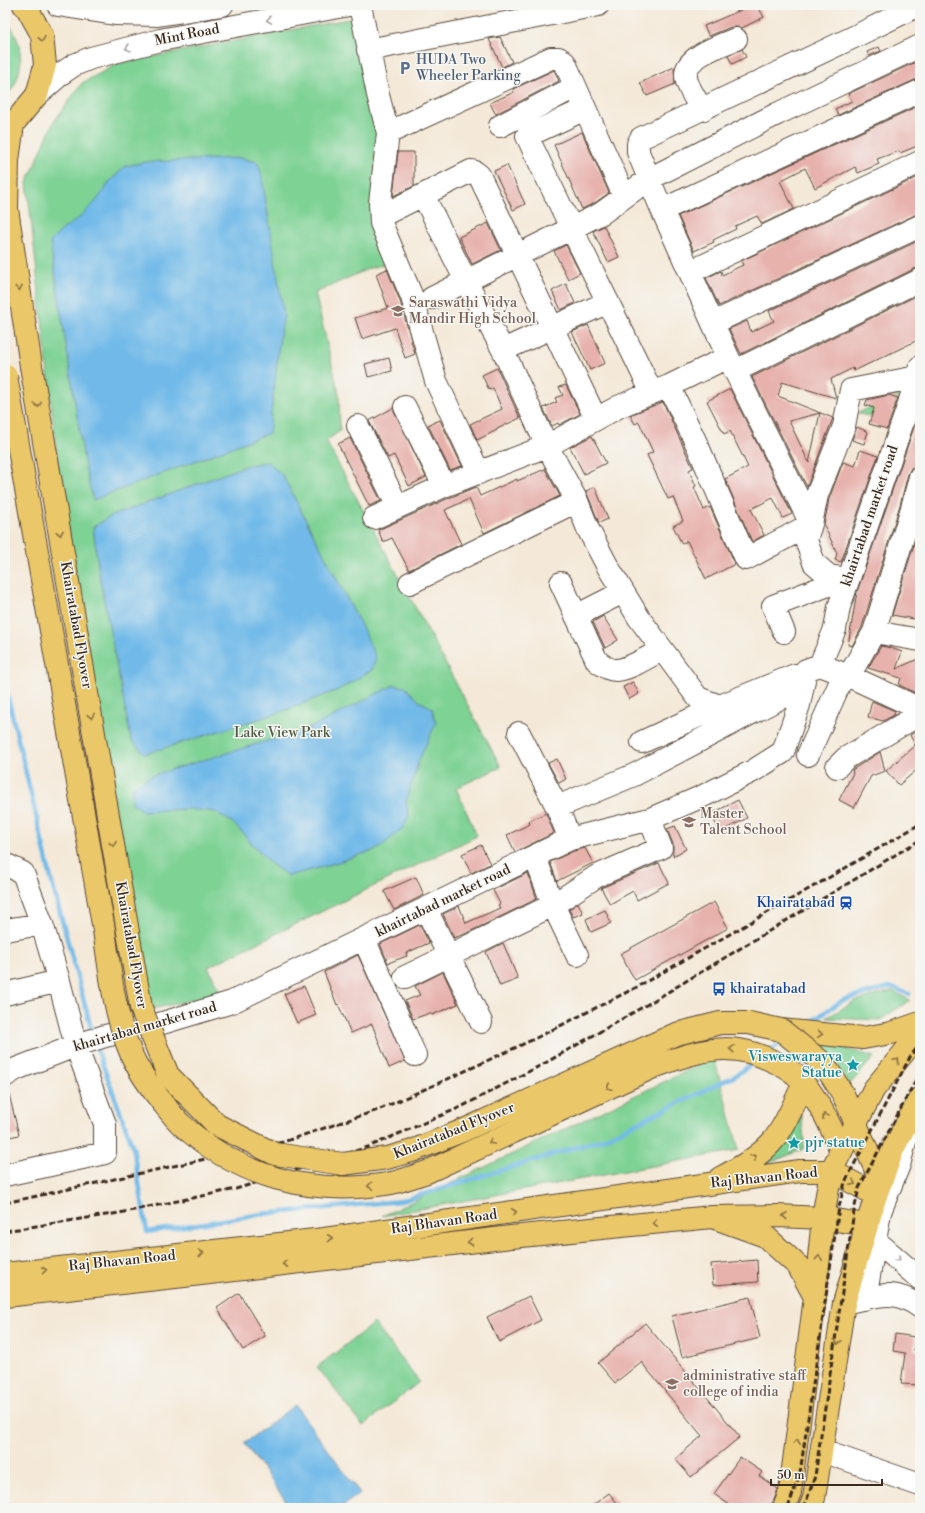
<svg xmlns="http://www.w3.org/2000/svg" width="925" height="1513" font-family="'Libre Bodoni',serif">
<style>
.green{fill:#7ed294;stroke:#5c7e59}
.water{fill:#70b9e8;stroke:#567283}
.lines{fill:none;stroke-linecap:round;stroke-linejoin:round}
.stream{stroke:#70b9e8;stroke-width:4.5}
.building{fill:#e7b1ac;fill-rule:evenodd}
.minor-casing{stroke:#57473a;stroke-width:24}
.major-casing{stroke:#57473a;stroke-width:24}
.highway-casing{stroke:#57473a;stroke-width:24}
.minor{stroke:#fff;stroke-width:22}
.major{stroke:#eac769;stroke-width:22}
.highway{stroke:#eac769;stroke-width:22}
.rail{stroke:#3b2a1e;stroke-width:3;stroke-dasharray:6 3;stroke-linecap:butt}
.major-bridge-casing{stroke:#57473a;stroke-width:24;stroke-linecap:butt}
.major-bridge{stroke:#eac769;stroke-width:22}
.oneway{stroke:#a79f9a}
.oneway2{stroke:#8a7140}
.labels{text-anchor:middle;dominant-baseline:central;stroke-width:3;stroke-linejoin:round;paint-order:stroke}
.street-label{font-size:14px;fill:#3b2a1e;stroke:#f6f6f2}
.service-label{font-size:14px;fill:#4e5e75;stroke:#f6f6f2;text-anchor:start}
.education-label{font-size:14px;fill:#785e54;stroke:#f6f6f2;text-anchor:start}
.park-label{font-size:14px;fill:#4f5c41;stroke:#f6f6f2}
.transit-label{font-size:14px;fill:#164399;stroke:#f6f6f2;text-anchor:end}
.culture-label{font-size:14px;fill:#0d838f;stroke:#f6f6f2;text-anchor:end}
</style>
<rect width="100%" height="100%" fill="#f6f6f2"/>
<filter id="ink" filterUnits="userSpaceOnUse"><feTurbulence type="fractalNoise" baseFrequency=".025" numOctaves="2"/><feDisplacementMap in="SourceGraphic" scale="8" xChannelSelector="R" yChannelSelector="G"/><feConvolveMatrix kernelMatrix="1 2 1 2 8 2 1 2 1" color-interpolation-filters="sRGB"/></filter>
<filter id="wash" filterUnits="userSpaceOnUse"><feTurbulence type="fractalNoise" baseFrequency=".012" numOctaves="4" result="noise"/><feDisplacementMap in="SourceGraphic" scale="16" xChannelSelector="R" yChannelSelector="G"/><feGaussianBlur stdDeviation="0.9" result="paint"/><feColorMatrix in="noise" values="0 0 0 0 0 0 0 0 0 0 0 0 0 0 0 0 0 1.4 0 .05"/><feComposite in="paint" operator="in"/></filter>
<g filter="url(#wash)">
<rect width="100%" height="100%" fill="#f4e9d8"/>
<path class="green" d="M369,15L388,133L381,212L399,260L370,268L315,293L339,394L340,431L326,441L501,767L456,788L477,836L208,967L221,993L153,1009L141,962L59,475L27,183L53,123L82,83L119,63Z
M5,20C8,23 11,26 13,30C25,50 23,81 5,97Z
M902,392L887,423L858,413Z
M892,991L910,1000L880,1020L826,1018L855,1001Z
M827,1043L874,1057L850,1084L822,1048Z
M714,1058L739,1150L382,1216Z
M801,1114L804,1139L803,1149L758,1168Z
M374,1323L419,1382L363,1426L317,1367Z"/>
<path class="water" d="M240,158L257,162L261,171L284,316L280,336L269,433L93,500L85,467L50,242L62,230L80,217L97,200L111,180L126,166L145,162Z
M268,462L283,476L365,633L376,658L372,670L338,690L278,713L145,754L131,740L99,574L93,527L111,516L248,465Z
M394,685L405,687L419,701L432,708L436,723L419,760L406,802L409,816L403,828L378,849L323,867L288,876L270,863L233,823L215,812L188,809L143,811L132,803V788L150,776L310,728Z
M295,1405L360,1493L340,1508H291L244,1443Z"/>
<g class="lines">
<path class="stream" d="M5,685L53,887L93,1035
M806,1025L843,1000L890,987L909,994
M96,1046L133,1147L147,1232L262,1214L401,1201L603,1139L735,1076L756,1061
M768,1052L785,1040"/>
</g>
<g id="blocks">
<path class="building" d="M747,5H757L764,17L742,28L738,27H731L709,36L704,26L741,10L740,9Z
M500,37L512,62L502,67L489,39Z
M879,47L881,51L869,56L867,52Z
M742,49L746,57L732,64L728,56Z
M920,60V79L915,80L838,115L835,109L852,101L848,94Z
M674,67L675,84L647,96L640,83Z
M554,70L559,81L496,114L495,113L490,103L514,92L513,89Z
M920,105V145L900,153L899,151L877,159L879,164L858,173L855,167L815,188L805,168L780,181L794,209L762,224L757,216L735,226L736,229L713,240L714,242L694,251L678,216Z
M582,132L609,193L596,202L582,209L554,145Z
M398,152H414V186L393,196Z
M507,165L525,204L513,210L494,171Z
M920,176V214L915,215L719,306L706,278L721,271L722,275L743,265L741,261Z
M488,223L501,250L472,264L459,237Z
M604,226L619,257L608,262L593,231Z
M920,240V268L914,269L741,354L729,329L747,321L751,332L774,321L769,311Z
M566,245L580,273L568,279L554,251Z
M387,269L400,301L415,354L405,358L395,328L362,339L355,318L388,308L376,274Z
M566,284L575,303L561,310L552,291Z
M920,294V339L854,371L853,368L831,379L836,398L782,382L778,396L833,418L807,487L752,377ZM820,413L809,463L789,421Z
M588,325L605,363L590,370L572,332Z
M389,358L392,371L368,377L365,364Z
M497,368L520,418L497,429V430L477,440L470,424L502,409L493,388L489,390L482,375Z
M566,385L580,414L559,425L558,423L552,426L543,408L557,402L555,398L563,395L559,387Z
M730,389L792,514L783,518L773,498L751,509L764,535L752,542L725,479L748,467L730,431L724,434L707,401Z
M889,395L898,398L887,429L869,424L874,408L865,405L867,400Z
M663,402L693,468L689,470L696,486L694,487L704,510L710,507L735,564L706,579L687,541L682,544L673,526L683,521L673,497L668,499L647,455L653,452L639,422L635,424L630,415Z
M393,408L426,477L409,486L394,455L388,458L369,421Z
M920,410V465L911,468L908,474L900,505L862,627L852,646L848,645L857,592Z
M440,420L462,466L450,470L428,425Z
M857,427L868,432L864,444L852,440Z
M592,436L606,463L584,474L570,447Z
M350,438L381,501L369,506L338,444Z
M860,450L878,456L841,562L835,560L837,553L824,525L829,499L843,462L855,466Z
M545,469L560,496L484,533L469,499L445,510L461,544L409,570L392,538L383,542L378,530L449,498L476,487L480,496L517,479V481Z
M595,487L608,519L599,523L586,491Z
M920,525V620L892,615Z
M603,616L618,640L605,648L593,622Z
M881,646L891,648L902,652L896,669L920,658V695L899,685L901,678L868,668Z
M633,682L639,694L629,699L623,687Z
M872,701L895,711L894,715L883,721L868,717Z
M920,729V767L899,785L886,771L915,745L910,735Z
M880,752L885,771L871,776L854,808L839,800L853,773L852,770Z
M557,759L566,779L559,783L548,763Z
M738,800L747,818L720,832L711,814Z
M546,813L554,833L515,852L507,835L530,824L529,821Z
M675,826L686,849L673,856V844L667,829Z
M481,845L490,864L471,873L462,854Z
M585,848L593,863L557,881L550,862L574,851Z
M659,863L669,883L637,900L633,891L610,904L601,888Z
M528,873L537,899L467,933L454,938L443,914L459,906L466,923L500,908L498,905L500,904L493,890Z
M416,877L424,895L394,910L384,891Z
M714,902L728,928L635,980L620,954Z
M578,903L583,913L573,917L569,909Z
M605,910L611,923L591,932L586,919Z
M420,925L429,943L406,953L407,956L388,963L380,944Z
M503,943L518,979L500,986L486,952Z
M358,955L405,1061L389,1068L372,1024L351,1033L338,1004L337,1005L324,972Z
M443,972L458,1004L432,1015L430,1013L413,1019L405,1001L420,995L415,986Z
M304,986L316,1015L297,1023L284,994Z
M9,1094L19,1135L5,1138V1095Z
M757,1260L758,1282L713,1285L711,1264Z
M239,1293L265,1336L243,1350L217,1308Z
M529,1296L541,1320L499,1342L487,1317Z
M750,1297L760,1338L682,1357L672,1316Z
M645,1323L740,1437L691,1477L675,1459L702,1436L641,1362L615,1383L598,1363Z
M895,1334L915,1337L914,1350L920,1351V1385L901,1384L905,1353L893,1351Z
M740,1457L762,1472L759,1476L778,1489L774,1500L768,1508H734L714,1494Z
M609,1493L621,1508H589Z"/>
</g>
</g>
<g filter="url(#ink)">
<use href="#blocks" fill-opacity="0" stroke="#57473a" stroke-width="1"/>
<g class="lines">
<g class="minor-casing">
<path id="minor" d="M58,5L115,14L158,15L222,5
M360,5L378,95L388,133L380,203L381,223L412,297L436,381L479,473
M368,50L598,5
M37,95L61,74L74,65L91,58L160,40L349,5
M585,109L527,136C568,223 611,307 652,393
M702,110C697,101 686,85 686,76C684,57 721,45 736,39
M500,126L575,87
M388,133L551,58H559L565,63L624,196
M423,195L466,281L503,350L547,446L577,501L588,529L608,567L639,618L698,698L720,706
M662,210L920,91
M381,216L471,171L475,172L479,175L596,419
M690,272L920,162
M432,298L602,213L649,179L777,114L920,46
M713,323L920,226
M503,350L608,302
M735,371L920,280
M669,386L699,449L746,559L811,524L817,495L844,426L851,390L917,377
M405,407L444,486
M358,426L398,507
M374,518L444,486L547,446L620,406L669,386L728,357
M848,579L829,576L814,563L806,540L811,524L728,357L662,210L638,152V144L641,138L858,35L919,5
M410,583L577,501
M561,583L597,661C603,665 610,671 617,670C630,669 650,656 661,650
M576,616L623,592
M784,632L773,606L844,579
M874,632L920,640
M820,665L835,629L839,607L908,407L920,367
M849,676L874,632L912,508L920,477
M519,733L557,807L570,839
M642,742L720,706L795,675
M808,755L844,674
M837,767L846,758L920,714
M557,807L634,775L803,686
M535,857L553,905L577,955
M5,864L23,873L42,924
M426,909L481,1022
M5,930L42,924L59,981
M364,939L415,1055
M405,977L553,905L597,876L661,848L650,819
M5,994L59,981L76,1046L105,1124V1153L5,1175
M5,1076L16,1069L80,1044L105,1036L159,1024L232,1002L570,839L650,819L703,796L753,771L783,752L799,705L806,670L820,665L849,676L920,709
M875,1240L920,1279
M865,1299L880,1212L899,1165L907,1134
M853,1301C880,1295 895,1289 920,1307
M822,1451L920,1485"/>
</g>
<g class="major-casing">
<path id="major" d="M13,124L8,160L7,209L31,366
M5,128L13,124L37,95L45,65L42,35L27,8L24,5
M824,1064L843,1094L881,1182
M796,1075C817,1095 830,1124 841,1151
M720,1178C739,1168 757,1158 771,1143C785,1128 795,1101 804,1083
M5,1274L324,1239L800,1171H831L876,1195
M5,1296L184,1276L511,1237L712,1217L778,1216L823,1218L867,1225"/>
</g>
<g class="highway-casing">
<path id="highway" d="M781,1030L863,1038L891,1033L920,1023
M712,1217L765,1236L798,1266L815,1297
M784,1508L790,1492L815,1297L823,1218L831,1171L874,1089L920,1033
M810,1508L814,1498L844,1303L876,1195L894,1147L920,1098"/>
</g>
<use href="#minor" class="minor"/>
<use href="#major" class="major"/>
<use href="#highway" class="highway"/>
<path class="rail" d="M5,1203L283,1142L378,1110L450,1078L534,1039L637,987L830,877L920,824
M5,1231L119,1213L236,1189L368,1147L461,1107L547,1062L648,1004L920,840
M788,1508L800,1473L839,1207L845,1182L910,1057L920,1044
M804,1508L815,1476L854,1211L859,1188L920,1072"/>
<g class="major-bridge-casing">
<path id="major-bridge" d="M31,366L141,1008L168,1075L217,1125L275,1154L343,1164L387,1158L412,1151L464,1130L676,1034L720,1023H749L781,1030L824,1064
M6,376L104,930C110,971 114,1013 130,1051C137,1070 153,1091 166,1107C171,1113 176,1120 182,1125C239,1177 310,1196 386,1184C400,1182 414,1176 427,1172L651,1068C708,1046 740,1038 794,1073"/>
</g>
<use href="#major-bridge" class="major-bridge"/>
</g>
<defs><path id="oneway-chevron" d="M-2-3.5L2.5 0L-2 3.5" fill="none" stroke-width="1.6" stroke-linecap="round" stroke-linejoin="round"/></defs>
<g class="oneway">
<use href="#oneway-chevron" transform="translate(269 20) rotate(170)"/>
<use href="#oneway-chevron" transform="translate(128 48) rotate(165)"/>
<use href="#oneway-chevron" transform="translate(898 1259) rotate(41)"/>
</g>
<g class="oneway2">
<use href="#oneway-chevron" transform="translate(42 39) rotate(79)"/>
<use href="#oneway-chevron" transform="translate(19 288) rotate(81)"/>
<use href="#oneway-chevron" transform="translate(38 405) rotate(80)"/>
<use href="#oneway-chevron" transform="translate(60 533) rotate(80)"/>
<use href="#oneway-chevron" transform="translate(91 716) rotate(80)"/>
<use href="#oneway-chevron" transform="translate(113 844) rotate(80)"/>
<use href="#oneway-chevron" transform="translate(820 1034) rotate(5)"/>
<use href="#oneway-chevron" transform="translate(732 1049) rotate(-176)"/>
<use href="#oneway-chevron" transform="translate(897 1061) rotate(-50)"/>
<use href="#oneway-chevron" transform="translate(609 1087) rotate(155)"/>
<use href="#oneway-chevron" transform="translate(825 1116) rotate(-119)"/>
<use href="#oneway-chevron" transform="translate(491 1142) rotate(155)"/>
<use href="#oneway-chevron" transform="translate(754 1157) rotate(-41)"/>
<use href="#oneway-chevron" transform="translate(853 1183) rotate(27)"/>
<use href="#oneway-chevron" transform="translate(370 1186) rotate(173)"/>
<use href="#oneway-chevron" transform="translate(514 1212) rotate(-8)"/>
<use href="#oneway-chevron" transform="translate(785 1216) rotate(-178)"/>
<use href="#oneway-chevron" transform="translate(655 1223) rotate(174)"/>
<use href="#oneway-chevron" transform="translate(330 1238) rotate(-8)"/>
<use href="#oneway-chevron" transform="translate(470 1242) rotate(173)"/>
<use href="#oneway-chevron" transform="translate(201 1253) rotate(-6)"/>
<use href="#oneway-chevron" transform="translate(819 1258) rotate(-84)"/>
<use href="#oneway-chevron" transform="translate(285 1264) rotate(173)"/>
<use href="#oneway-chevron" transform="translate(44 1270) rotate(-6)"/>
<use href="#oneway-chevron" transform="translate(838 1342) rotate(99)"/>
<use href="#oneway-chevron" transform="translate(797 1442) rotate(-83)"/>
</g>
</g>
<defs>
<g id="parking-bare" transform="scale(1.08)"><path d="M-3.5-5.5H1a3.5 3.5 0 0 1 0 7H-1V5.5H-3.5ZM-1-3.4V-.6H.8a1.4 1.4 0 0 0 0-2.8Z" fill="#5c6f8a" stroke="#f6f6f2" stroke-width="2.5" paint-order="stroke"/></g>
<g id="university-bare" transform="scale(1.08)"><path d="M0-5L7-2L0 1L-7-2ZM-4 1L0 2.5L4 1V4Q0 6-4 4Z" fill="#8d6e63" stroke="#f6f6f2" stroke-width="2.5" paint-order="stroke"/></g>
<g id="station-bare" transform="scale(1.08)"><path d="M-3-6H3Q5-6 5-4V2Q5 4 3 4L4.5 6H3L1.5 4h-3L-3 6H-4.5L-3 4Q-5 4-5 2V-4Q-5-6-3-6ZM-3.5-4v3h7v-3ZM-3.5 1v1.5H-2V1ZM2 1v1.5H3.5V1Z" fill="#1a4fb4" stroke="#f6f6f2" stroke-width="2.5" paint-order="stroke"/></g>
<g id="bus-bare" transform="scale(1.08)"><path d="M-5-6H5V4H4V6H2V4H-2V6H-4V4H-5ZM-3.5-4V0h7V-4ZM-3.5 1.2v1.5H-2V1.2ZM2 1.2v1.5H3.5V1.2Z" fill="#1a4fb4" stroke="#f6f6f2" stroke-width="2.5" paint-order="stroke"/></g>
<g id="sight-bare" transform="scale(1.08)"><path d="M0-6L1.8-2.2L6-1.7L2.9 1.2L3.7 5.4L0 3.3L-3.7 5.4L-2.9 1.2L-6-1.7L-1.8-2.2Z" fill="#0f9aa8" stroke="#f6f6f2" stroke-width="2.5" paint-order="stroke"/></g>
</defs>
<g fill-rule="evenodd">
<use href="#parking-bare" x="405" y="68"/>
<use href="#university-bare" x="398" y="311"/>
<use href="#university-bare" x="689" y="822"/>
<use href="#station-bare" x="846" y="903"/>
<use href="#bus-bare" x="719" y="989"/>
<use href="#sight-bare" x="853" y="1065"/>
<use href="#sight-bare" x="794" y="1143"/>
<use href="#university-bare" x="672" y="1384"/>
</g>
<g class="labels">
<g class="street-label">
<text transform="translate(187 35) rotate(-11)">Mint Road</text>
<text transform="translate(870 516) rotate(-71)">khairtabad market road</text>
<text transform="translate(76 625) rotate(80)">Khairatabad Flyover</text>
<text transform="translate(443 901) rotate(-26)">khairtabad market road</text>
<text transform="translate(131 945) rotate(80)">Khairatabad Flyover</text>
<text transform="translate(145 1027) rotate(-16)">khairtabad market road</text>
<text transform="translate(454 1131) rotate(-22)">Khairatabad Flyover</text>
<text transform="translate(764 1178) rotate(-6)">Raj Bhavan Road</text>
<text transform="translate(444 1222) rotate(-8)">Raj Bhavan Road</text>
<text transform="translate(122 1261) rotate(-6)">Raj Bhavan Road</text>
</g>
<g class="service-label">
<text x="416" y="60">HUDA Two<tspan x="416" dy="16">Wheeler Parking</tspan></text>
</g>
<g class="education-label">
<text x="409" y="303">Saraswathi Vidya<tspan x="409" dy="16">Mandir High School</tspan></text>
<text x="700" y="814">Master<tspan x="700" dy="16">Talent School</tspan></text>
<text x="683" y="1376">administrative staff<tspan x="683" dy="16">college of india</tspan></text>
</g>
<g class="park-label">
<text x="282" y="733">Lake View Park</text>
</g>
<g class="transit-label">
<text x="835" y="903">Khairatabad</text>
<text x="730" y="989" text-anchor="start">khairatabad</text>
</g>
<g class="culture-label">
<text x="842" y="1057">Visweswarayya<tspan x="842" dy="16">Statue</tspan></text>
<text x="805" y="1143" text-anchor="start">pjr statue</text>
</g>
</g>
<rect width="925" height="1513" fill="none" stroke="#f6f6f2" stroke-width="20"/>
<path d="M771 1479v6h111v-6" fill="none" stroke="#3b2a1e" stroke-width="2"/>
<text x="777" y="1479" font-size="12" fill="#3b2a1e" stroke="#f6f6f2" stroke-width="3" paint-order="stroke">50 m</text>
</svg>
